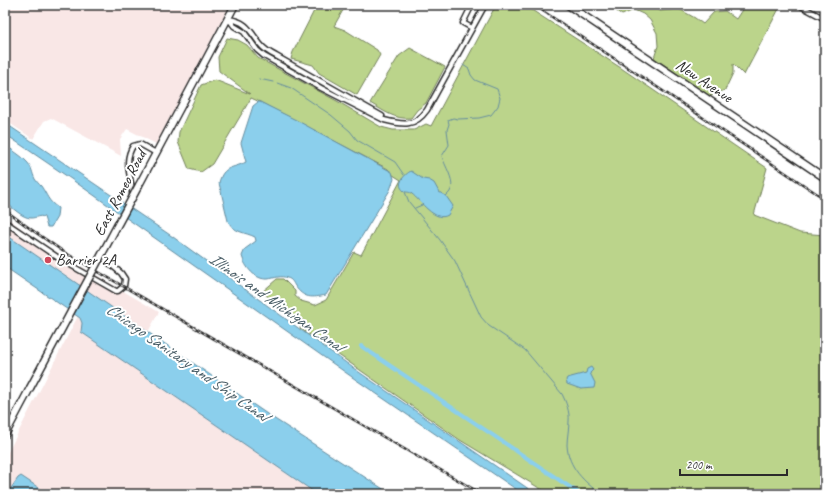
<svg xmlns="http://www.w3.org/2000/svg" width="830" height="499" font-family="Caveat,sans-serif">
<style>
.built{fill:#f9e7e6}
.green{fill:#bbd48b;stroke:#73805b}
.water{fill:#8bcfec;stroke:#658d9f}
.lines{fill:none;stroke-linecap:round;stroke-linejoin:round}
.stream{stroke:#658d9f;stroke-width:1}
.canal{stroke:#8bcfec;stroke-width:4}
.minor-casing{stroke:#2b2b2b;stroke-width:7}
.secondary-casing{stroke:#2b2b2b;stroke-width:9}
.minor{stroke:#fff;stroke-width:4}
.secondary{stroke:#fff;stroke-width:6}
.rail-casing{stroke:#2b2b2b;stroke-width:2.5}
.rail{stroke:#fff;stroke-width:1;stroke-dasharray:3;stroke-linecap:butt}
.secondary-bridge-casing{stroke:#2b2b2b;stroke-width:9;stroke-linecap:butt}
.secondary-bridge{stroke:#fff;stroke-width:6}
.poi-dot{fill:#d1495b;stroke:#fff;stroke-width:1.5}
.labels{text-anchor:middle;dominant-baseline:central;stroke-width:4;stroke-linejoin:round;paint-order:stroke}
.street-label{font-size:16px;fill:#2b2b2b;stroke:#fff}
.poi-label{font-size:16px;fill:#2b2b2b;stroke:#fff;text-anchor:start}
.water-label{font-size:17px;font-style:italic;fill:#485c65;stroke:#fff}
</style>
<rect width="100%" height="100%" fill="#fff"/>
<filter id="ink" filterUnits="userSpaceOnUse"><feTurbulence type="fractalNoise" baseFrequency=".025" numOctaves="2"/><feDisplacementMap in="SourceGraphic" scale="8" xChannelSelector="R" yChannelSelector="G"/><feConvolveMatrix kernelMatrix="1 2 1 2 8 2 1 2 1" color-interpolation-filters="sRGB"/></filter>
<g filter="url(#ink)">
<path class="built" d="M5,5H230L156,144L127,129L120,139L121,156L51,118L44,121L33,139L5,120Z
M5,216L39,242L159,312L148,332L5,234Z
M78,316L82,323L81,332L317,494H5V458Z"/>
<path class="green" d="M317,5H346L334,26L345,30L377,50L380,55L357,95L319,73L313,65L291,59L293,52Z
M496,5H524L621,68L767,168L754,215L800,233L825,235V494H549L460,440L300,328L303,320L293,316L262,292L277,279H283L295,291V296L301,301L315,305L326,300L354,252L361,255L401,180L393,175L388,169L260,102L251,98L212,164L201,172L189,169L178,142L179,132L201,85L215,80L250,94L219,71L218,57L227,38L238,40L247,45L258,58L337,101L381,127L393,130H414L426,124L431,126Z
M608,5H653L660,11L679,9L695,18L703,24L714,12L725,11L736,19L745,5H781L744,75L733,64V73L725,90L710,96L654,58L658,46L657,33L650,20L643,14L634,10L622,15Z
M410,48L445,67L426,103L417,110L411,118C395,120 384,111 370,103L399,56Z"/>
<path class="water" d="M258,102H260L296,120L392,172L394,179L390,190L326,295C312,298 304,299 295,286C293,283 292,279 287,278C281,275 275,278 268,279C255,280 245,267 242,256L245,249L256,241L255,237C245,232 234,233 228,221L219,183C223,165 233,169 246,162L241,143L253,106Z
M5,123L173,237L356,370L536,494H523L352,377L71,179L5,134Z
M5,145C13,151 21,155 27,162C32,167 32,173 35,179C37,182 39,184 41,186C48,196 47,200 58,208L57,217L51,227H47L44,217C39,215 36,218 31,218C22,218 12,207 5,202V177L9,175V169L5,168Z
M411,171L423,179L429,180L434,183L439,192L446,196L453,206L448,215C435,223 420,200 412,194C409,191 406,193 404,191C395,184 405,174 411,171Z
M5,234L270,416L391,494H317L81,332L82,323L80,318L5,267Z
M591,367L593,370L590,373L595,383L594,388L581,389L567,384L566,380L567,378L586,373L587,369Z
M21,476L48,494H7L18,478Z"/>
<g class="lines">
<path class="stream" d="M259,79L273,82
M277,83L291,88L331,115L350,131L357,140L395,162L404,175
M405,192L409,202L440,240L455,261L481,317L489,326L525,350L562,394C566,402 570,412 569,421C569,429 567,437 567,445C568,467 584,482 601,494
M446,196C460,186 445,168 442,156L449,145L447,130L449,124L448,120L453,118L458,119L479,118L491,115L498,106L500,98L497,89L475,80L471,75L469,69L463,65
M415,208L422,205"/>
<path class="canal" d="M361,346L580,494"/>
<g class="minor-casing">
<path id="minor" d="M799,5L825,19
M228,18L234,26L244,32L257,50L264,56L321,88L384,120C403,125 415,127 427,110L485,5
M228,19C247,21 250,31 260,44C264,49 270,53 276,56L382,116
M472,28L463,23L472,5
M132,196C133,178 122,163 133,146L140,144L156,153
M5,222L60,259L116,291H118L124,286L125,279L121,273L104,259L103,254"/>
</g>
<g class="secondary-casing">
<path id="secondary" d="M568,5L825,178
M139,185L235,5
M5,435L30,388"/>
</g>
<use href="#minor" class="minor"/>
<use href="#secondary" class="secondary"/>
<g class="rail-casing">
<path id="rail" d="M534,5L825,199
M5,210L32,230L64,252L482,494"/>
</g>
<use href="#rail" class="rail"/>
<g class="secondary-bridge-casing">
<path id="secondary-bridge" d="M30,388L139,185"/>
</g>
<use href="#secondary-bridge" class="secondary-bridge"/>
</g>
</g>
<circle class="poi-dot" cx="48" cy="260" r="4"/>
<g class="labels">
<g class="street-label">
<text transform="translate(704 81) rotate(34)">New Avenue</text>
<text transform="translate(120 193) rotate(-62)">East Romeo Road</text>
</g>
<g class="poi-label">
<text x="56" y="260">Barrier 2A</text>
</g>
<g class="water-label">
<text transform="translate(276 302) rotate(35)">Illinois and Michigan Canal</text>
<text transform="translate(187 362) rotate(35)">Chicago Sanitary and Ship Canal</text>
</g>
</g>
<rect width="830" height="499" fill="none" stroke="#fff" stroke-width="20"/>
<rect x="10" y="10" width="810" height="479" fill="none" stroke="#2b2b2b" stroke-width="1.5" filter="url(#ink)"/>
<path d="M680 469v6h107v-6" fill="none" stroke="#2b2b2b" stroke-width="2"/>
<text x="686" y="469" font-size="12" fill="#2b2b2b" stroke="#ffffff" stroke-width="3" paint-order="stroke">200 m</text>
</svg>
